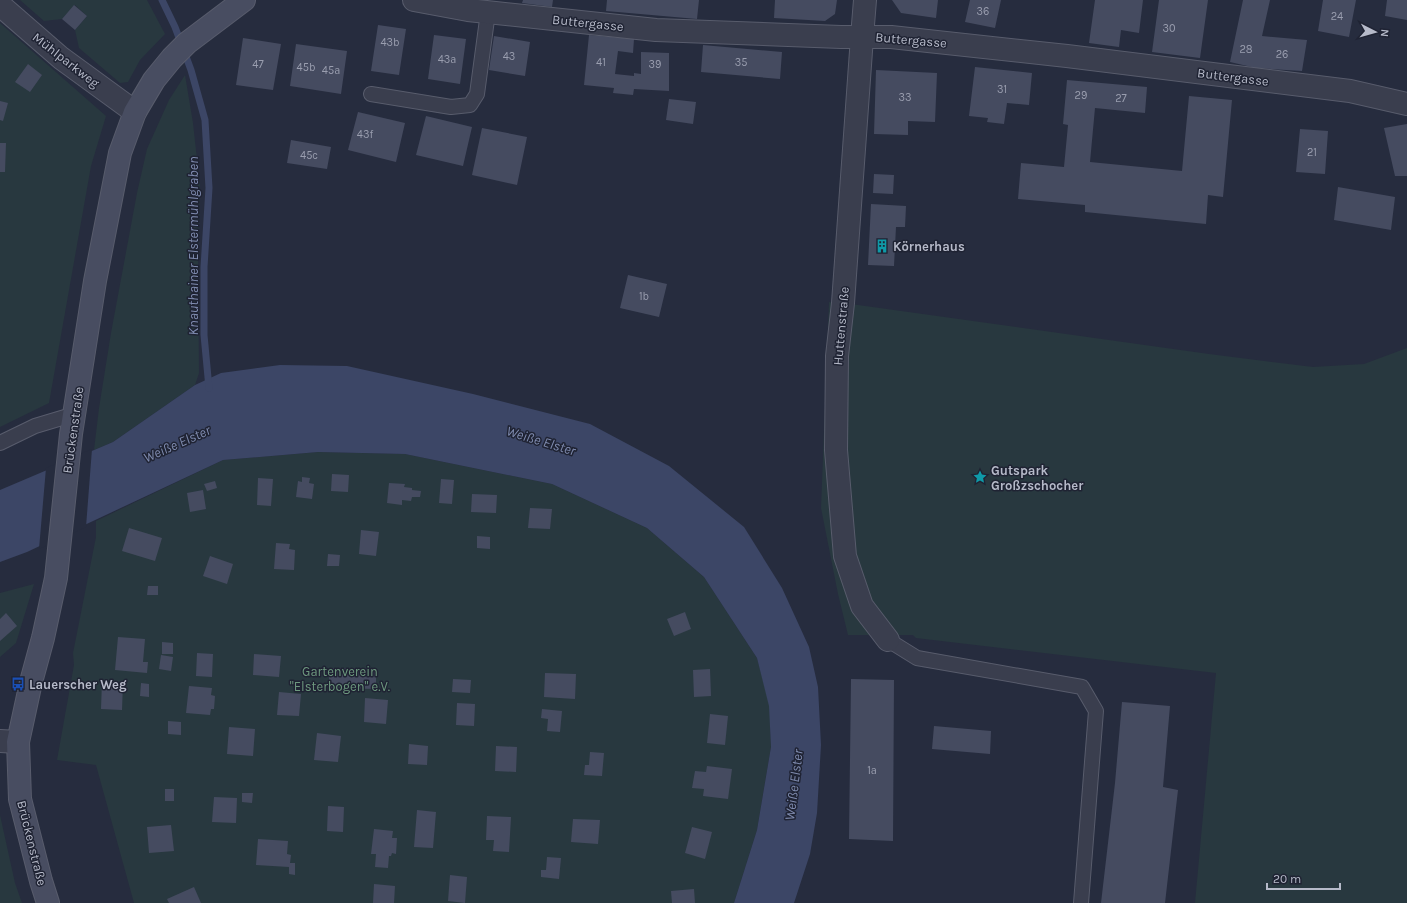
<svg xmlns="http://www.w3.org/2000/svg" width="1407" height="903" font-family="Karla,sans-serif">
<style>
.green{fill:#28383f}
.water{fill:#3c4666}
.pier{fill:#262c3e}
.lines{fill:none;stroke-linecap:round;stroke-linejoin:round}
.stream{stroke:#3c4666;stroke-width:7}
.building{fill:#454b60}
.service-casing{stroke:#585c6c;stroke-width:16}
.minor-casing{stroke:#585c6c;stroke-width:24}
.secondary-casing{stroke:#585c6c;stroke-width:24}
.service{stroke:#3a3e4e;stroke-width:14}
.minor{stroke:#3a3e4e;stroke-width:22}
.secondary{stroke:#484d61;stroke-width:22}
.labels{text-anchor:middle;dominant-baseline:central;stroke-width:3;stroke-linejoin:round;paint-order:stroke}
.number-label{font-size:11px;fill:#9a9eaf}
.street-label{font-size:13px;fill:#b6bac9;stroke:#1f2333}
.poi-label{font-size:13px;font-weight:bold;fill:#b6bac9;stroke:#1f2333;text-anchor:start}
.park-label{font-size:13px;fill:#6e997f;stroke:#1f2333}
.water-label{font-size:14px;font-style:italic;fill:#7f8baf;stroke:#1f2333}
</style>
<rect width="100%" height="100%" fill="#262c3e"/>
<path class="green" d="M20,0H147L165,34L140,60L128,82L120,83L79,48L75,30L87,16L75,5L62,19L44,21Z
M0,23L106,116L91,166L49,403L0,427Z
M185,75L193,123L200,187L198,261L199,373L195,385L113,442L94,450L99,408L111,333L137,193L147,149L169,100Z
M829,302L858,305L1209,354L1313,367L1364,364L1407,348V903H1195L1216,673L916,638L913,635H848L838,594L821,508Z
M318,452L405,454L552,484L647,528L704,577L757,658L770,706L771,747L757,830L734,903H134L96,765L57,760L74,665L73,653L96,537V521L223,460Z
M34,584L16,643L0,657V593Z
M0,815L15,883L22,903H0Z"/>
<path class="water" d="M280,365L347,366L473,394L590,424L669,466L744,527L782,588L809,647L818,687L821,745L817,813L810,854L794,903H734L757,830L771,747L769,706L757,658L704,577L647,528L552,484L405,454L318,452L223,460L27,552L0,562V490L113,442L195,385L221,373Z"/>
<path class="pier" d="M92,449L86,527L39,549L46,468Z"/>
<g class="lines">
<path class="stream" d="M162,0L175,27L191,70L205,120L209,188L204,267V335L209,388"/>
</g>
<path class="building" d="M523,0H553L552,7L522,3Z
M607,0H699L697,19L606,11Z
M775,0H837L835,14L825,21L774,18Z
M892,0H938L936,18L901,13Z
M970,0H1001L995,28L965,22Z
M1095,0H1143L1139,33L1121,30L1119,47L1089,43Z
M1159,0H1208L1200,58L1152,52Z
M1243,0H1270L1262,36L1307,40L1302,71L1256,68L1230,62Z
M1323,0H1356L1349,37L1318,31Z
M1387,0H1407V20L1385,16Z
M74,5L87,16L75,30L62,19Z
M378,25L406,29L399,75L371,71Z
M434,35L466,39L460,84L428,79Z
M589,35L634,39L633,53L618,51L615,74L634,76V73L641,74V52L669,53V91L634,89L633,95L613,93L614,88L584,85Z
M494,36L530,42L525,76L489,70Z
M243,38L281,44L273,90L236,85Z
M296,44L347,51L341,94L290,86Z
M703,45L782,52L780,79L701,72Z
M28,64L42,75L30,92L15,82Z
M975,67L1032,73L1029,105L1007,103L1004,124L987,122L988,118L969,116Z
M876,70L937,73L935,122L908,121V135L874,134Z
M1067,80L1147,87L1145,113L1095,108L1090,162L1182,171L1189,96L1232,100L1223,197L1208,195L1206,224L1085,212V205L1018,199L1021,163L1064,167L1068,125L1063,124Z
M669,99L696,102L693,124L666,120Z
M0,101L8,103L3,121L0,120Z
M358,112L405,123L396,162L348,150Z
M426,116L472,127L463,166L416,155Z
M1407,124V176H1395L1384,128Z
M482,128L527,137L517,185L472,175Z
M1300,129L1328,131L1325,174L1296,172Z
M291,140L331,147L327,169L287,163Z
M0,143H6L5,172H0Z
M874,174L894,175L893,194L873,193Z
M1338,187L1395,197L1391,230L1334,220Z
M871,204L906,206L905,227H896L894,266L868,265Z
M628,275L667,284L659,317L620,308Z
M332,474L349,475L348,492L331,491Z
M302,477L310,478L309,483L314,484L312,499L296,497L298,481L302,482Z
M258,478L273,479L271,506L257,505Z
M441,479L454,480L452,504L439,503Z
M215,481L217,488L207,491L204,484Z
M389,483L405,484L404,487L412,488V490L421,491L420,497H412L411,501L402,500V505L387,503Z
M203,490L206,509L190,512L187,493Z
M472,494L497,495L496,513L471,512Z
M530,508L552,509L550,529L528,528Z
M129,528L162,538L155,561L122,551Z
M361,530L379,532L376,556L359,554Z
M477,536L490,537V549L477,548Z
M276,543L290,544L289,549L295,550L294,570L274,569Z
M328,554L340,555L339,566H327Z
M210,556L233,564L227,584L203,576Z
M148,586H158V595H147Z
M685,612L691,629L674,636L667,619Z
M6,613L17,626L0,641V619Z
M118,637L145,639L143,662H148L147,673L115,670Z
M162,642L173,643V654H162Z
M197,653L213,654L212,677L196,676Z
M254,654L281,656L279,677L253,675Z
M161,655L173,657L171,671L159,669Z
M329,668L376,669V689L329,688Z
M710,669L711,696L694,697L693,670Z
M545,673L576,674L575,699L544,697Z
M453,679L471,680L470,693L452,692Z
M851,679L894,680L893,841L849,839Z
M102,681L123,682L122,710L101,709Z
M141,683L149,684V697L140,696Z
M189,686L212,688L211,695L215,696L214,709H211L210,715L186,713Z
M279,692L301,694L299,716L277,715Z
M365,698L388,700L386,724L364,722Z
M1122,702L1170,706L1163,787L1178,790L1165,903H1101L1115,783Z
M457,703L475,704L474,726L456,725Z
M542,709L562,711L560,732L547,731L548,719L541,718Z
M710,714L728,716L725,745L707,743Z
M168,721L181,722V735L168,734Z
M934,726L991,731L990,754L932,749Z
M229,727L255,729L253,756L227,754Z
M317,733L341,736L338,762L314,760Z
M409,744L428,746L427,765L408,764Z
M496,746L517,747L516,772L495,771Z
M590,752L604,753L602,776L584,775L585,765H589Z
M707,766L732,769L728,799L703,796L704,789L692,788L695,771L706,772Z
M165,789H174V801H165Z
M242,793H253L252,803L242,802Z
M214,797L237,798L236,823L212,822Z
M328,806L344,807L343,832L327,831Z
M417,810L436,812L433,848L414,847Z
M487,816L511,817L509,852L493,851L494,840H486Z
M573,819L600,820L598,844L571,842Z
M171,825L174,851L149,853L147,827Z
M692,827L712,832L705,859L685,853Z
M374,829L393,831L392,838H397L396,854L392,853L391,856H389L388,868L375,867L376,854H371Z
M258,839L288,841L287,854L291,855L290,863H295V875L289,874V867L256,865Z
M547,857L561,858L559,879L541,877V870H546Z
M450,875L467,877L465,903L448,901Z
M374,884L395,886L394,903H373Z
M194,887L201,903H169L167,899Z
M694,889L695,903H672L671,891Z"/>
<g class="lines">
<g class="service-casing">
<path id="service" d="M371,94L451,107L470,105L477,94L488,12
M0,443L35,426L75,414
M888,640L917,658L1082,687L1096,711L1081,903"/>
</g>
<g class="minor-casing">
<path id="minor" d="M414,0L468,10L656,30L841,37H891L1067,56L1350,91L1407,104
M865,0L862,37L843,303L837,356L836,450L845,556L862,606L888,640
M0,5L61,58L135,112
M0,741L18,742"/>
</g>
<g class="secondary-casing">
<path id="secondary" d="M48,903L41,881L20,799L18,742L31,682L43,638L56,578L71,434L95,281L120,153L135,112L154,80L172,58L187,43L244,0"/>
</g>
<use href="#service" class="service"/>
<use href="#minor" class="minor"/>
<use href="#secondary" class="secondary"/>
</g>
<defs>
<g id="building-bare" transform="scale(1.08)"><path d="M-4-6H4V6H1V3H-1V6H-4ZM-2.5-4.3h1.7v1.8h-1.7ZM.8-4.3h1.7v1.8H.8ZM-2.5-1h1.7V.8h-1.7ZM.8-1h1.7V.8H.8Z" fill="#0f9aa8" stroke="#1f2333" stroke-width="2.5" paint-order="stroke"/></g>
<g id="sight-bare" transform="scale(1.08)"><path d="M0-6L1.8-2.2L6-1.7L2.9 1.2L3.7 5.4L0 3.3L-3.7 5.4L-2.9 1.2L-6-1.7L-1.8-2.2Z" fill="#0f9aa8" stroke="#1f2333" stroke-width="2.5" paint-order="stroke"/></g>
<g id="bus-bare" transform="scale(1.08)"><path d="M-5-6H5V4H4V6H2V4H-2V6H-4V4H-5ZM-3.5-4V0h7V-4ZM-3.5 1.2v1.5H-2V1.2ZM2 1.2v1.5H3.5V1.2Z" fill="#1a4fb4" stroke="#1f2333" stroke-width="2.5" paint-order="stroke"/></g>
</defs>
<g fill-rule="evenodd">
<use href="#building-bare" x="882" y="246"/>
<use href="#sight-bare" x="980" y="477"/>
<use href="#bus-bare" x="18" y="684"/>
</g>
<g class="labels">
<g class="number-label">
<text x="983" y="11">36</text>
<text x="1337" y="16">24</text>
<text x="1169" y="28">30</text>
<text x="390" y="42">43b</text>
<text x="1246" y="49">28</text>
<text x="1282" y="54">26</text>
<text x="509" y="56">43</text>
<text x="447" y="59">43a</text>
<text x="601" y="62">41</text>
<text x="741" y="62">35</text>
<text x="258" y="64">47</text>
<text x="655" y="64">39</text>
<text x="306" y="67">45b</text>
<text x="331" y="70">45a</text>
<text x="1002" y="89">31</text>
<text x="1081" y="95">29</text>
<text x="905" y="97">33</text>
<text x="1121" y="98">27</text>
<text x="365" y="134">43f</text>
<text x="1312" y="152">21</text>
<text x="309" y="155">45c</text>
<text x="644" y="296">1b</text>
<text x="872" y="770">1a</text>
</g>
<g class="street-label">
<text transform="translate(588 23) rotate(6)">Buttergasse</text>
<text transform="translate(911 40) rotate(5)">Buttergasse</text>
<text transform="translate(66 60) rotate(38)">Mühlparkweg</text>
<text transform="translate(1233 77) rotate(7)">Buttergasse</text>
<text transform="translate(841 326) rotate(-85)">Huttenstraße</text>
<text transform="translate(73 430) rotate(-82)">Brückenstraße</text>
<text transform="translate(32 843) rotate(76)">Brückenstraße</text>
</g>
<g class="poi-label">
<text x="893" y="246">Körnerhaus</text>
<text x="991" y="470">Gutspark<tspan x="991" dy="15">Großzschocher</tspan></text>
<text x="29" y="684">Lauerscher Weg</text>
</g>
<g class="park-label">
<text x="340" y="671">Gartenverein<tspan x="340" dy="15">"Elsterbogen" e.V.</tspan></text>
</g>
<g class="water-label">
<text transform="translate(193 246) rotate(-90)">Knauthainer Elstermühlgraben</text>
<text transform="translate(541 441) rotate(17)">Weiße Elster</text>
<text transform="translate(177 444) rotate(-24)">Weiße Elster</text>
<text transform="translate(794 785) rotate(-83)">Weiße Elster</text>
</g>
</g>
<g transform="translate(1375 32) rotate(96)" stroke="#1f2333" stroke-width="3" paint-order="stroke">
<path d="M0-3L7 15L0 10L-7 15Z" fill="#b6bac9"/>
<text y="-6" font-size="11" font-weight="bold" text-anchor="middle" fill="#b6bac9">N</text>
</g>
<path d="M1267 883v6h73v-6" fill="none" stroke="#b6bac9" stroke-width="2"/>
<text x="1273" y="883" font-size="12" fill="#b6bac9" stroke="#1f2333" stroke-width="3" paint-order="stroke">20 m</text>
</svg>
